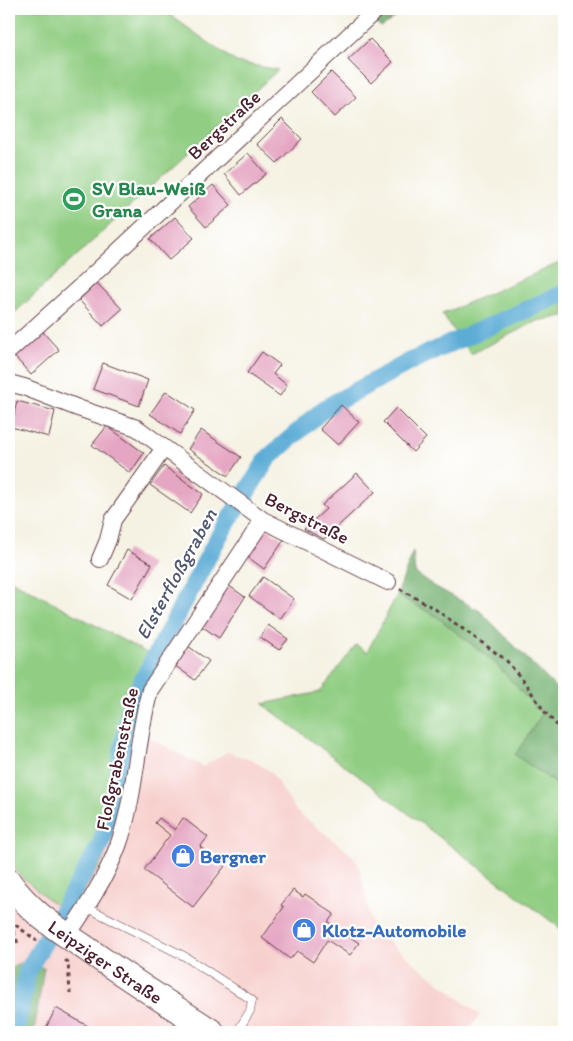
<svg xmlns="http://www.w3.org/2000/svg" width="573" height="1041" font-family="Itim,sans-serif">
<style>
.built{fill:#f7d0ce}
.green{fill:#91ce83;stroke:#6e7657}
.forest{fill:#74b171;stroke:#5f684e}
.lines{fill:none;stroke-linecap:round;stroke-linejoin:round}
.canal{stroke:#5bacd6;stroke-width:18}
.building{fill:#e5a6c3}
.service-casing{stroke:#643f47;stroke-width:9}
.minor-casing{stroke:#643f47;stroke-width:18}
.primary-casing{stroke:#643f47;stroke-width:27}
.path{stroke:#643f47;stroke-width:3;stroke-dasharray:4 4;stroke-linecap:butt}
.service{stroke:#fff;stroke-width:8}
.minor{stroke:#fff;stroke-width:16}
.primary{stroke:#fff;stroke-width:25}
.labels{text-anchor:middle;dominant-baseline:central;stroke-width:4.5;stroke-linejoin:round;paint-order:stroke}
.street-label{font-size:19px;fill:#4a1f2b;stroke:#fff}
.leisure-label{font-size:19px;font-weight:bold;fill:#27864d;stroke:#fff;text-anchor:start}
.shop-label{font-size:19px;font-weight:bold;fill:#366cbe;stroke:#fff;text-anchor:start}
.water-label{font-size:20px;font-style:italic;fill:#51576f;stroke:#fff}
</style>
<rect width="100%" height="100%" fill="#fff"/>
<filter id="ink" filterUnits="userSpaceOnUse"><feTurbulence type="fractalNoise" baseFrequency=".02" numOctaves="2"/><feDisplacementMap in="SourceGraphic" scale="10" xChannelSelector="R" yChannelSelector="G"/><feConvolveMatrix kernelMatrix="1 2 1 2 8 2 1 2 1" color-interpolation-filters="sRGB"/></filter>
<filter id="wash" filterUnits="userSpaceOnUse"><feTurbulence type="fractalNoise" baseFrequency=".0096" numOctaves="4" result="noise"/><feDisplacementMap in="SourceGraphic" scale="20" xChannelSelector="R" yChannelSelector="G"/><feGaussianBlur stdDeviation="1.12" result="paint"/><feColorMatrix in="noise" values="0 0 0 0 0 0 0 0 0 0 0 0 0 0 0 0 0 1.4 0 .05"/><feComposite in="paint" operator="in"/></filter>
<g filter="url(#wash)">
<rect width="100%" height="100%" fill="#f5f2e3"/>
<path class="built" d="M131,727L203,767L227,752L254,761L271,772L296,811L352,855L356,860L360,870L371,923L376,932L480,1015L467,1032H34L44,968L19,963L9,970V857L15,871L68,916L114,832Z"/>
<path class="green" d="M9,9H165L174,18L236,62L278,70L9,318Z
M564,261V316L537,321L471,354L442,314Z
M9,579L158,659L137,697L114,832L101,864L68,916L15,871L9,857Z
M397,595L436,616L494,662L542,714L564,789V931L263,704L320,692L356,645L367,652Z"/>
<path class="forest" d="M361,9H408L381,27Z
M413,551L415,573L434,586L480,611L564,696V789L515,755L542,714L494,662L436,616L397,595Z
M19,963L44,968L34,1032H9V970Z"/>
<g class="lines">
<path class="canal" d="M15,1032L28,970L101,844L114,797L131,702L219,536L268,458L325,408L411,361L564,293"/>
</g>
<g id="blocks">
<path class="building" d="M370,39L393,62L371,83L348,60Z
M331,72L356,97L335,117L311,92Z
M282,119L302,139L277,163L257,144Z
M248,153L266,174L241,195L224,174Z
M213,185L231,205L206,227L188,207Z
M175,217L194,238L169,260L150,239Z
M97,283L122,309L103,326L79,300Z
M42,331L59,350L31,375L14,356Z
M262,352L280,365L273,374L287,385L280,396L247,373Z
M103,363L148,380L139,406L93,389Z
M166,391L195,410L180,434L150,414Z
M17,401L55,411L49,437L11,427Z
M341,405L359,422L338,445L320,429Z
M396,408L426,438L413,452L383,422Z
M107,426L144,453L130,473L92,445Z
M201,430L241,457L228,476L188,449Z
M164,466L203,494L190,513L150,485Z
M357,473L375,492L324,539L304,529L326,509L322,505Z
M265,527L284,540L264,569L245,555Z
M127,550L152,564L132,599L108,585Z
M263,577L294,599L280,619L249,596Z
M225,583L245,597L219,638L197,623Z
M268,625L288,639L279,650L260,637Z
M188,646L209,661L195,680L174,665Z
M159,818L175,830L183,818L208,837L200,847L225,866L193,907L144,870L170,835L155,823Z
M293,890L303,897L305,894L334,914L328,922L359,943L350,955L327,940L313,962L297,951L290,959L262,938L284,907L281,905Z
M56,1008L98,1032H44Z"/>
</g>
</g>
<g filter="url(#ink)">
<use href="#blocks" fill-opacity="0" stroke="#643f47" stroke-width="1"/>
<g class="lines">
<g class="service-casing">
<path id="service" d="M86,907L184,956L252,1000L250,1011L237,1032"/>
</g>
<g class="minor-casing">
<path id="minor" d="M9,351L81,286L377,9
M9,383L24,387L78,408L137,428L263,520L388,582
M100,559L108,540L113,520L164,448
M67,936C86,908 106,878 118,846C136,796 136,741 150,690L263,520"/>
</g>
<g class="primary-casing">
<g id="primary">
<path id="s1" d="M9,882C28,910 56,928 84,947C126,977 169,1004 212,1032"/>
</g>
</g>
<path class="path" d="M400,589L435,609L506,660L525,683L544,711L564,733
M9,920L37,941
M11,924L18,944
M65,960L68,962L70,993"/>
<use href="#service" class="service"/>
<use href="#minor" class="minor"/>
<use href="#primary" class="primary"/>
</g>
</g>
<defs>
<g id="stadium-disc" transform="scale(1.25)"><circle r="9.5" fill="#2e9e5b" stroke="#fff"/><path d="M0-5a6.5 5 0 1 0 0 10a6.5 5 0 1 0 0-10ZM-3.5-1.8h7v3.6h-7Z" fill="#fff"/></g>
<g id="shop-disc" transform="scale(1.25)"><circle r="9.5" fill="#3f7fe0" stroke="#fff"/><path d="M-5-2.5h2.3a2.7 3.5 0 0 1 5.4 0H5L5.5 6h-11ZM-1.5-2.5h3a1.5 2.3 0 0 0-3 0Z" fill="#fff"/></g>
</defs>
<g fill-rule="evenodd">
<use href="#stadium-disc" x="74" y="199"/>
<use href="#shop-disc" x="183" y="856"/>
<use href="#shop-disc" x="304" y="930"/>
</g>
<g class="labels">
<g class="street-label">
<text transform="translate(224 125) rotate(-43)">Bergstraße</text>
<text transform="translate(307 518) rotate(27)">Bergstraße</text>
<text transform="translate(117 759) rotate(-78)">Floßgrabenstraße</text>
<text stroke="none"><textPath href="#s1" startOffset="126">Leipziger Straße</textPath></text>
</g>
<g class="leisure-label">
<text x="92" y="188">SV Blau-Weiß<tspan x="92" dy="22">Grana</tspan></text>
</g>
<g class="shop-label">
<text x="200" y="856">Bergner</text>
<text x="322" y="930">Klotz-Automobile</text>
</g>
<g class="water-label">
<text transform="translate(176 574) rotate(-61)">Elsterfloßgraben</text>
</g>
</g>
<rect width="573" height="1041" fill="none" stroke="#fff" stroke-width="30"/>
</svg>
